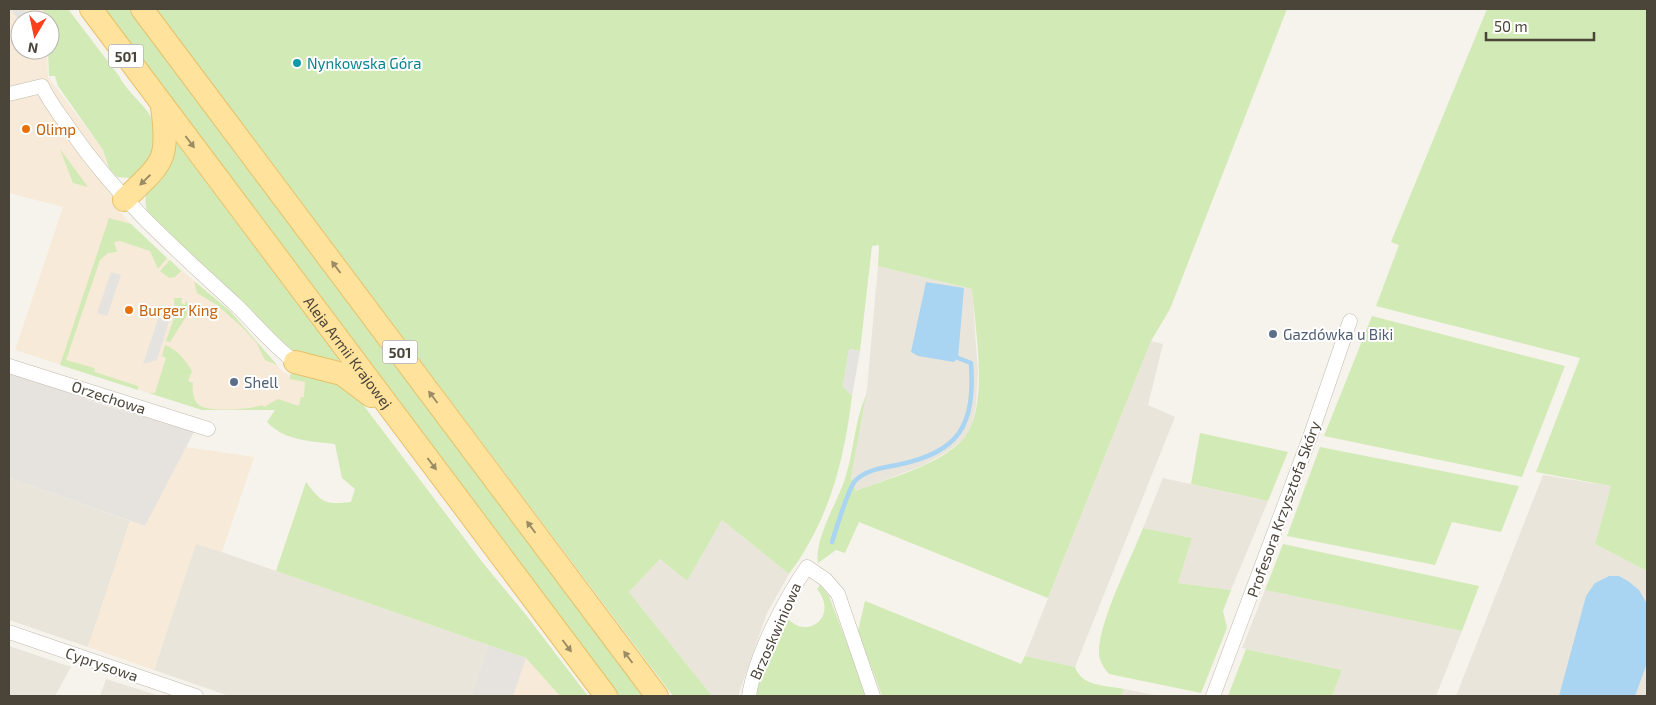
<svg xmlns="http://www.w3.org/2000/svg" width="1656" height="705" font-family="'Exo 2',sans-serif">
<style>
.residential{fill:#eae5da}
.commercial{fill:#f7ead8}
.industrial{fill:#e6e2dd}
.green{fill:#d2eab5}
.parking{fill:#e5e3e0}
.water{fill:#a9d4f2}
.lines{fill:none;stroke-linecap:round;stroke-linejoin:round}
.stream{stroke:#a9d4f2;stroke-width:4.5}
.street-casing{stroke:#c2bbae;stroke-width:15}
.primary-casing{stroke:#e6c16a;stroke-width:24}
.street{stroke:#fff;stroke-width:14}
.primary{stroke:#ffe39c;stroke-width:22}
.oneway{fill:#9c8c66}
.culture-dot{fill:#0f9aa8;stroke:#fff;stroke-width:2}
.food-dot{fill:#e8710a;stroke:#fff;stroke-width:2}
.service-dot{fill:#5c6f8a;stroke:#fff;stroke-width:2}
.labels{text-anchor:middle;dominant-baseline:central;stroke-width:4;stroke-linejoin:round;paint-order:stroke}
.shield{fill:#fff;stroke:#817c74;stroke-width:1}
.shield-label{font-size:14px;font-weight:bold;fill:#4b4439}
.culture-label{font-size:15px;fill:#0d838f;stroke:#fff;text-anchor:start}
.food-label{font-size:15px;fill:#c56008;stroke:#fff;text-anchor:start}
.service-label{font-size:15px;fill:#4e5e75;stroke:#fff;text-anchor:start}
.street-label{font-size:15px;fill:#4b4439;stroke:#fff}
</style>
<rect width="100%" height="100%" fill="#f6f3ec"/>
<path class="residential" d="M878,266L972,289L978,373L976,406L971,428L962,440L947,452L924,465L856,491L851,478L867,388Z
M1151,341L1163,344L1148,405L1175,417L1075,667L1025,656Z
M1543,475L1611,486L1595,544L1647,571L1646,696H1456Z
M9,478L130,521L88,647L9,620Z
M1163,478L1268,501L1231,590L1178,583L1192,538L1143,528Z
M722,520L789,574L767,613L738,696H712L629,592L660,559L687,581Z
M196,543L488,645L472,696H229L154,670Z
M1265,590L1462,631L1436,696H1332L1342,670L1242,648Z
M9,646L71,667L55,696H9Z
M106,679L147,692L160,696H100Z
M1124,689L1160,696H1121Z"/>
<path class="commercial" d="M9,9H42L54,24L50,27V20H20V50H47L48,77L103,150L117,208L139,234L230,311L283,372L294,377L312,381L307,410H202L15,350L63,207L9,193Z
M186,447L254,457L222,552L196,544L154,670L88,647L130,521L145,526Z
M526,658L540,673L560,696H513Z"/>
<path class="industrial" d="M9,372L100,404L194,432L145,526L9,478Z
M488,645L526,658L513,696H472Z"/>
<path class="green" d="M39,9H68L119,76C128,94 148,106 155,125C158,132 156,145 157,153L131,178L117,177L109,169L103,150L58,86L55,76H49L48,50H50V27L53,24L43,10Z
M102,9H131L645,696H618Z
M155,9H1287L1170,309L1151,341L1048,598L859,522L845,553L836,550L818,563C814,540 836,504 844,482C854,453 854,422 866,395L851,478L856,491C888,478 939,466 963,439C990,408 975,328 972,289L878,266L879,245L872,246L860,351L849,349L843,386L852,396C844,462 829,520 789,574L722,520L687,581L660,559L629,592L712,696H673Z
M1487,9H1647V571L1595,544L1611,486L1536,472L1580,358L1376,306L1399,245L1391,242Z
M175,141L338,357L339,361L314,359L290,350L223,283L162,230C158,225 152,221 149,215C136,192 163,161 175,141Z
M60,149L88,187L73,183Z
M109,218L131,224L167,258L158,269L150,251L120,241L114,242L117,252L108,253L100,260L66,360L94,368L95,372L138,386V390L60,365Z
M170,260L181,271L175,277L169,278L160,271Z
M194,281L230,311L277,365L265,360L256,342L242,327L217,305L197,293Z
M174,298H182L181,303L185,305L186,300L191,309L170,342L166,341L175,315Z
M1372,316L1565,366L1522,477L1324,436Z
M165,345C178,350 185,360 192,371L188,381L193,383C192,391 193,400 199,405C209,413 252,409 262,405L264,407L278,399L299,406L301,397H304L305,382L290,379V375L293,372L333,377L358,398L483,563L526,615L588,696H560L526,658L276,571L306,482C322,503 325,505 351,502L355,489L342,478L335,444C311,441 284,441 267,422L275,410H202L149,393H155L166,358L162,356Z
M1200,433L1288,452L1268,501L1191,484Z
M1320,447L1518,486H1519L1501,532L1452,522L1435,565L1287,536Z
M1143,528L1192,538L1178,583L1231,590L1223,611L1227,628L1201,693L1109,674C1103,667 1098,659 1099,650C1100,619 1131,559 1143,528Z
M1283,544L1479,586L1462,631L1265,590Z
M820,585L829,596L867,696H755L758,678L784,614C805,644 840,617 817,589Z
M865,601L1021,664L1025,656L1075,667C1082,687 1105,685 1124,689L1121,696H882L858,631Z
M1246,649L1342,670L1332,696H1228Z"/>
<path class="parking" d="M11,9H24L27,13L18,19Z
M111,272L121,275L107,316L97,313Z
M170,310L171,315L157,360L143,364L160,313Z
M849,349L860,351L852,396L843,386Z"/>
<path class="water" d="M926,282L964,288L958,358L954,362L918,356L911,352Z
M1609,576H1619L1628,581L1639,590L1647,604V663L1635,696H1559L1586,596L1595,583Z"/>
<g class="lines">
<path class="stream" d="M832,542C836,530 848,489 855,481C865,470 882,468 897,465C960,452 975,426 971,363L958,358"/>
<g class="street-casing">
<path id="street" d="M9,94L42,86C49,102 61,116 71,131C118,199 174,248 235,304C255,323 272,345 295,362
M9,366L208,429
M9,632L196,696
M749,696C755,657 784,600 807,567L826,580L838,594L873,696
M1213,696L1310,437L1350,321"/>
</g>
<g class="primary-casing">
<g id="primary">
<path id="s1" d="M91,9L606,696"/>
<path d="M142,9L657,696"/>
<path d="M124,200C162,163 170,162 162,107"/>
<path d="M295,362L342,374L371,396"/>
</g>
</g>
<use href="#street" class="street"/>
<use href="#primary" class="primary"/>
</g>
<defs><path id="oneway-solid" d="M-6-.8H1V-3.2L6.5 0L1 3.2V.8H-6Z" transform="scale(1.25)"/></defs>
<g class="oneway">
<use href="#oneway-solid" transform="translate(190 142) rotate(53)"/>
<use href="#oneway-solid" transform="translate(145 180) rotate(136)"/>
<use href="#oneway-solid" transform="translate(336 267) rotate(-127)"/>
<use href="#oneway-solid" transform="translate(433 397) rotate(-127)"/>
<use href="#oneway-solid" transform="translate(432 464) rotate(53)"/>
<use href="#oneway-solid" transform="translate(531 527) rotate(-127)"/>
<use href="#oneway-solid" transform="translate(567 646) rotate(53)"/>
<use href="#oneway-solid" transform="translate(628 657) rotate(-127)"/>
</g>
<circle class="culture-dot" cx="297" cy="63" r="5"/>
<g class="food-dot">
<circle cx="26" cy="129" r="5"/>
<circle cx="129" cy="310" r="5"/>
</g>
<g class="service-dot">
<circle cx="1273" cy="334" r="5"/>
<circle cx="234" cy="382" r="5"/>
</g>
<g class="labels">
<g class="shield">
<rect x="108.5" y="44.5" width="35" height="23" rx="4"/>
<rect x="382.5" y="340.5" width="35" height="23" rx="4"/>
</g>
<g class="shield-label">
<text x="126" y="56">501</text>
<text x="400" y="352">501</text>
</g>
<g class="culture-label">
<text x="307" y="63">Nynkowska Góra</text>
</g>
<g class="food-label">
<text x="36" y="129">Olimp</text>
<text x="139" y="310">Burger King</text>
</g>
<g class="service-label">
<text x="1283" y="334">Gazdówka u Biki</text>
<text x="244" y="382">Shell</text>
</g>
<g class="street-label">
<text stroke="none"><textPath href="#s1" startOffset="429">Aleja Armii Krajowej</textPath></text>
<text transform="translate(109 397) rotate(18)">Orzechowa</text>
<text transform="translate(1283 509) rotate(-70)">Profesora Krzysztofa Skóry</text>
<text transform="translate(775 631) rotate(-66)">Brzoskwiniowa</text>
<text transform="translate(102 664) rotate(19)">Cyprysowa</text>
</g>
</g>
<rect width="1656" height="705" fill="none" stroke="#4b4439" stroke-width="20"/>
<g transform="translate(35 35) rotate(189)"><circle r="24" fill="#ffffff" stroke="#b7b4b0"/>
<path d="M0-4L9 19L0 12L-9 19Z" fill="#fc3f1d"/>
<text y="-8" font-size="14" font-weight="bold" text-anchor="middle" fill="#4b4439">N</text>
</g>
<path d="M1486 32v8h108v-8" fill="none" stroke="#4b4439" stroke-width="2.5"/>
<text x="1494" y="32" font-size="15" fill="#4b4439" stroke="#ffffff" stroke-width="4" paint-order="stroke">50 m</text>
</svg>
